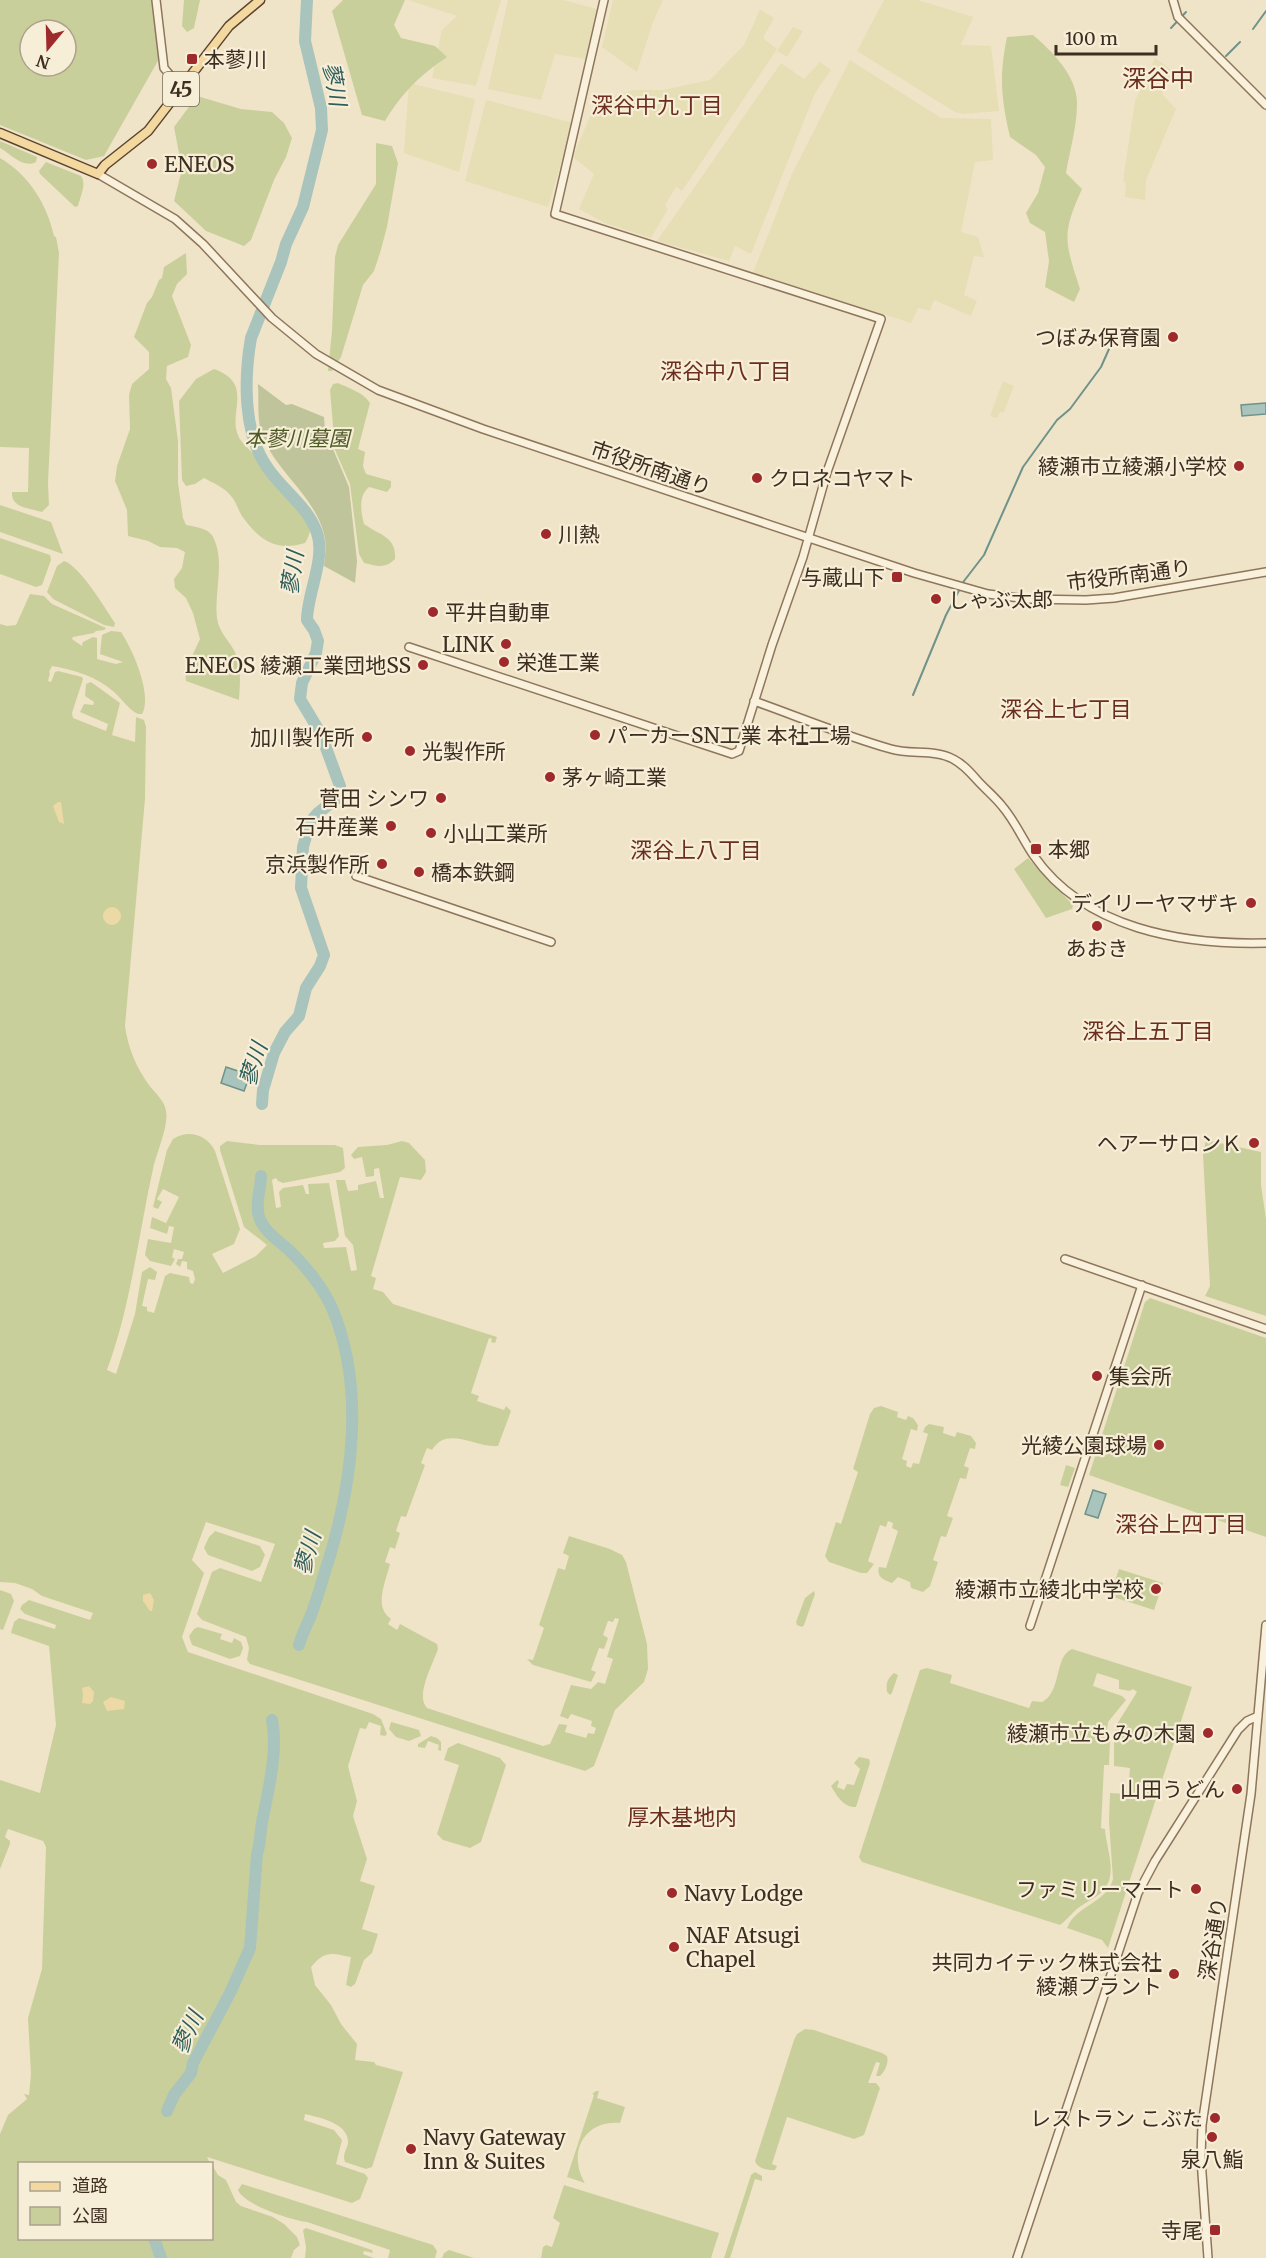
<svg xmlns="http://www.w3.org/2000/svg" width="1266" height="2258" font-family="Merriweather,'Noto Sans JP',serif">
<style>
.farmland{fill:#e6deb5}
.green{fill:#c9cf9b;fill-rule:evenodd}
.sand{fill:#ecd9a5}
.cemetery{fill:#bfc49a}
.water{fill:#a9c4bc;stroke:#6f938a;stroke-width:1.5}
.lines{fill:none;stroke-linecap:round;stroke-linejoin:round}
.stream{stroke:#6f938a;stroke-width:2}
.river{stroke:#a9c4bc;stroke-width:12}
.minor-casing{stroke:#8d765c;stroke-width:10}
.major-casing{stroke:#5b4430;stroke-width:11}
.minor{stroke:#faf1dc;stroke-width:7}
.major{stroke:#f3d9a0;stroke-width:8}
.poi-dot{fill:#9e2a2b;stroke:#f7eed8;stroke-width:2}
.labels{text-anchor:middle;dominant-baseline:central;stroke-width:4.5;stroke-linejoin:round;paint-order:stroke}
.shield{fill:#f7eed8;stroke:#756857;stroke-width:1.5}
.shield-label{font-size:20px;font-weight:bold;fill:#3d2e20}
.poi-label{font-size:21px;fill:#3d2e20;stroke:#f7eed8;text-anchor:end}
.park-label{font-size:21px;font-style:italic;fill:#4d5a26;stroke:#f7eed8}
.street-label{font-size:21px;fill:#3d2e20;stroke:#f7eed8}
.water-label{font-size:22px;font-style:italic;fill:#2f5d5a;stroke:#f7eed8}
.neighbourhood-label{font-size:22px;fill:#6b2e1e;stroke:#f7eed8}
.quarter-label{font-size:24px;fill:#6b2e1e;stroke:#f7eed8}
</style>
<rect width="100%" height="100%" fill="#f0e4c8"/>
<path class="farmland" d="M408,0H501L476,86L432,78L442,30L457,16Z
M508,0H563L597,9L585,59L555,54L541,100L488,89Z
M613,0H663L653,22L637,72L602,47Z
M884,0H918L973,17L961,45L991,46L999,111L963,114L955,112L857,51Z
M760,10L774,18L763,38L777,49L682,191L676,187L665,205L668,209L651,238L605,223L579,209L594,174L573,157L596,102L633,90H663L710,80L744,45Z
M793,27L803,31L787,57L777,51Z
M1155,58L1174,72L1162,94L1176,109L1146,180L1145,200L1125,197L1126,183L1123,181L1135,101Z
M850,60L941,118L991,119L993,160L975,162L961,232L978,237L984,257L974,256L964,295L977,301L971,316L934,300L930,311L918,308L911,323L753,273L792,174Z
M820,62L831,70L815,93L751,254L735,246L729,261L657,241L781,63L804,79Z
M409,83L475,99L459,172L404,153Z
M486,100L573,123L548,207L465,181Z
M1003,381L1014,386L1004,412H1000L997,418L990,416Z"/>
<path class="green" d="M0,0H153L159,59L104,156L86,160L0,125ZM30,30H66V66H30Z
M184,0H200L194,28L187,32L182,26Z
M343,0H405L394,25L401,38L435,46L447,57C420,75 402,93 385,121L362,115L332,11Z
M1033,35C1052,51 1078,77 1077,104C1077,126 1070,150 1066,173L1082,189C1061,235 1065,242 1080,289L1074,302L1045,287L1049,261L1045,232L1030,223L1026,213L1038,193L1045,167L1036,155L1010,137C1001,98 999,76 1007,37Z
M197,96L241,109L272,112L284,123L292,138L286,157L274,180L251,240L244,246L206,231L174,201L182,169L174,127Z
M0,141L37,157L36,162C23,169 11,154 0,148Z
M376,143L392,146L398,163L387,227L380,253L374,271L363,285L341,357L332,371H328L332,331L335,257L338,245L376,184Z
M0,158C29,175 47,204 54,236L56,237L59,253L48,483L49,505L42,512C29,508 11,508 12,492H28L29,448L0,447Z
M46,162L81,176C87,184 80,197 78,206L75,207L40,174L39,171Z
M186,253L187,274L177,284L172,296L191,345L188,357L167,366L166,379L171,388L178,441V483L183,518L186,525C196,527 210,528 214,539C225,563 214,593 217,618C219,632 227,638 234,650C242,665 240,684 239,700L186,681L185,671L200,639L193,613L186,598L175,588L174,579L182,568L185,552L177,548L160,547L148,541L128,536L127,510L115,481L117,466L130,429L129,395L132,384L149,369V352L134,337L147,303L152,297L159,280L162,278L164,267Z
M214,369C259,385 221,418 243,443C262,464 298,495 308,521C312,530 309,536 305,543C276,552 259,540 242,516C238,510 236,501 231,496C224,487 213,483 204,478L195,484L186,486L182,480L179,401L196,379Z
M338,383C349,388 364,393 370,403L358,449L365,452L363,466L366,474L391,481V487L387,492L369,487C358,496 361,512 364,524C379,535 397,537 395,559C385,569 377,566 364,563L359,554L350,484L335,450L330,390L333,384Z
M0,505L51,522L63,554L0,532Z
M0,538L50,555L51,560L42,585L36,587L0,574Z
M64,561C80,566 105,608 115,623L114,627L104,625L53,599L47,592L57,566Z
M30,594L44,596L52,604L106,628L104,630L96,631L94,633L73,637L72,639L82,646L83,642L93,637L97,638V659L116,664L123,662L100,654L102,635L111,631L121,632C132,648 153,695 142,714H138C128,709 122,699 114,692C96,676 74,670 52,666L49,672L50,673L48,681L51,682L55,672L58,671L82,677L83,679L72,713L73,718L106,731L108,724L80,712L84,704L93,705L94,702L85,696L86,684L91,682L120,703L112,735L135,742L136,717L144,720L146,727L145,799L125,1026C128,1048 136,1067 149,1085C155,1093 165,1101 166,1111C169,1126 156,1154 153,1169C138,1237 131,1305 107,1370L116,1374L135,1314L142,1272L150,1267L157,1272L155,1280L148,1279L142,1306L147,1307V1311L154,1313L165,1276L170,1273L189,1277L190,1283L193,1284L195,1279L193,1271L187,1269V1262L182,1261L180,1267L176,1264L178,1259H182L184,1252L174,1249L172,1257L175,1259L171,1266L150,1261L145,1255L148,1239L171,1243L174,1227L169,1226L167,1234L150,1228L152,1217L166,1223L179,1197L163,1189L157,1199L162,1202L158,1209L153,1207L167,1150L173,1139C189,1129 207,1135 215,1151L240,1229L234,1244L212,1254L223,1273L256,1256L267,1245L244,1227L220,1150V1146L227,1141L260,1145H335L343,1148L345,1168L340,1172L283,1183L278,1181L276,1178L272,1180L276,1208L281,1207L279,1192L283,1188L303,1185L306,1194H309L308,1184L329,1183L339,1236L335,1241L323,1243L324,1248L346,1247L351,1271L357,1270L353,1245L345,1236L336,1180H345L348,1191L358,1190V1185L376,1181L380,1198H384L379,1168L374,1169V1176L366,1177L362,1157L354,1159L351,1155L358,1147L387,1145L402,1141L409,1143L425,1160L426,1172L421,1180L400,1177L371,1276L376,1278L373,1289L383,1292L393,1304L497,1337L495,1343L491,1342L492,1339L489,1338L471,1393L479,1396L477,1401L504,1410L506,1406L511,1411L498,1446C476,1448 447,1425 432,1450L427,1448L421,1463L425,1465L406,1517L401,1516L396,1531L400,1533L395,1549L390,1547L385,1562L390,1564C386,1581 373,1607 391,1619L388,1624L397,1630L400,1624L437,1644L438,1649C433,1664 415,1696 427,1708L543,1746L550,1744L559,1724L567,1725L565,1732L586,1738L588,1733L594,1734L596,1728L591,1726L592,1721L571,1714L568,1719L560,1716L571,1685L591,1689L598,1682L605,1684L613,1659L607,1657L619,1619L615,1618L613,1622L608,1621L603,1635L608,1638L604,1649L599,1648L591,1670L596,1672L591,1682L533,1665L527,1659L533,1660L544,1628L539,1625L558,1568L565,1570L569,1556L563,1553L569,1536L610,1549L622,1555L626,1562L647,1644L648,1669L644,1682L615,1710L594,1766L585,1771L250,1664L247,1660L249,1648L246,1637L202,1620L197,1614L212,1572L220,1568L261,1582L275,1544L206,1522L192,1560L204,1573L182,1637L188,1652L373,1714L381,1719L387,1734L385,1736L380,1735L381,1726L369,1722L366,1729L360,1728L348,1766L357,1801L353,1816L367,1859L360,1881L375,1886L362,1929L378,1934L372,1953L364,1960L355,1984L351,1987L346,1985L351,1957C331,1953 325,1950 311,1967L315,1985L331,2005L341,2024L357,2044L355,2060L374,2062L376,2065L403,2072L372,2167L366,2169L345,2162C342,2154 347,2150 348,2143C349,2123 320,2118 305,2114L304,2120L334,2130L342,2140L336,2164L365,2174L368,2178L360,2199L352,2203L207,2157L210,2163L20,2164V2238H212V2165L218,2175L226,2180L236,2202L241,2206L273,2217L284,2224L297,2237L300,2245L294,2250L291,2258H0V2134L8,2115L27,2099L24,2094L29,2095L31,2074L28,2018L42,1969L46,1847L43,1841L8,1829L5,1837L10,1841V1844L0,1869V1780L40,1793L56,1725L49,1646L11,1633L14,1622L19,1618L55,1629L56,1625L25,1614L20,1609L22,1605L29,1600L90,1620L93,1613L42,1596L32,1589L15,1583L0,1582V624L7,626L16,625Z
M1028,858L1073,905L1072,909L1046,918L1014,869Z
M1206,1140L1261,1152V1185L1266,1219V1316L1205,1296L1210,1286L1203,1154Z
M1150,1298L1266,1338V1537L1089,1475L1145,1302Z
M881,1406L898,1412L897,1417L906,1420L908,1416L913,1418L918,1425L917,1431L911,1429L902,1459L907,1461L906,1466L911,1468L913,1463L919,1464L928,1434L923,1432L925,1427L929,1424L944,1427L943,1433L955,1437L957,1432L971,1436L976,1443L975,1449L970,1448L964,1466L969,1468L966,1479L960,1478L947,1516L953,1518L946,1537L941,1536L933,1560L938,1562L930,1586L923,1592L911,1588L910,1582L898,1577L892,1583C884,1580 876,1577 879,1567L886,1568L898,1531L892,1528L893,1523L888,1521L886,1527L880,1525L868,1561L874,1564L867,1573H861L829,1562L825,1556L836,1522L841,1524L858,1472L853,1469L870,1414L874,1408Z
M1066,1465L1075,1468L1068,1487L1060,1485Z
M215,1531L260,1546L265,1555L260,1567L252,1571L208,1555L204,1548L209,1537Z
M1119,1569L1163,1583L1154,1610L1110,1596Z
M0,1590L11,1594L14,1601L3,1630L0,1629Z
M814,1591L815,1594L804,1625L802,1627L797,1625L796,1622L805,1598Z
M198,1627L222,1634L220,1639L232,1643L234,1638L241,1642L243,1648L240,1656L230,1659L192,1645L189,1636L194,1629Z
M1072,1649L1192,1687L1108,1948L1102,1940L1067,1928C1076,1905 1107,1903 1113,1879L1109,1821L1110,1793L1128,1794L1130,1768L1114,1766V1738L1117,1724L1137,1692L1133,1689L1130,1691L1119,1689V1680L1097,1673L1093,1686L1122,1696L1126,1700L1108,1722L1106,1739L1110,1741L1109,1765H1104L1101,1828L1105,1829C1106,1846 1116,1870 1107,1885C1102,1895 1090,1900 1081,1906C1073,1911 1068,1919 1060,1925L862,1862L859,1857L920,1670L927,1668L952,1675L950,1683L1029,1708L1032,1701L1042,1702C1062,1692 1054,1656 1072,1649Z
M894,1673L898,1675L892,1693L890,1695L887,1692C886,1683 887,1679 894,1673Z
M391,1722L419,1730L421,1736L409,1741L396,1737L389,1729Z
M431,1736L437,1738L441,1742V1751L438,1750L439,1745L428,1741L425,1748L418,1747V1744Z
M458,1743L500,1758L506,1765L481,1842L470,1848L443,1840L437,1834L459,1765L444,1760L448,1748Z
M859,1757L869,1759L870,1763L856,1807C844,1808 837,1796 831,1786L837,1780L839,1782L837,1787L844,1790L847,1784L854,1785L860,1769L854,1763Z
M805,2029L814,2030L882,2053L887,2056C889,2062 885,2072 880,2076H876L880,2063L876,2062L868,2083H876L880,2088L864,2135L854,2139L787,2117L772,2164L777,2166L775,2170C768,2171 757,2168 755,2161L794,2040L797,2034Z
M596,2091H599L597,2098L625,2107L620,2123C584,2120 567,2153 585,2183L567,2177L594,2095L592,2094Z
M755,2172L762,2176V2181L755,2179L730,2258H724L751,2175Z
M242,2184L433,2245L437,2251L435,2258H388L390,2250L307,2222C291,2220 244,2205 238,2190Z
M564,2185L719,2233L711,2258H541L543,2247L546,2245L552,2247L560,2223L553,2218Z
M306,2228L372,2250L373,2253L364,2251L363,2254L374,2258H305L306,2247L303,2230Z
M449,2250L474,2258H442L444,2253Z"/>
<path class="sand" d="M58,802H61L64,824L59,822L53,806Z
M103 916a9 9 0 1 1 18 0a9 9 0 1 1-18 0Z
M150,1593L154,1600L152,1611H150L143,1601V1595Z
M89,1686L94,1692L93,1701L90,1704L82,1703L83,1695L82,1688Z
M111,1697L125,1701L124,1709L107,1711L103,1702Z"/>
<path class="cemetery" d="M258,384L286,405L292,404L324,417L325,430L349,487L357,561L355,583L324,566C325,556 327,545 324,534C314,494 273,470 261,431C257,417 259,399 258,384Z"/>
<path class="water" d="M1266,403V414L1242,416L1241,405Z
M226,1067L250,1075L244,1091L221,1083Z
M1093,1490L1106,1494L1098,1518L1085,1514Z"/>
<g class="lines">
<path class="stream" d="M1171,28L1186,12
M1253,29L1266,11
M1226,56L1240,42
M913,695L946,615L964,581L984,555L1023,467L1057,420L1070,409L1101,367L1109,349"/>
<path class="river" d="M262,1104L263,1090L274,1053L285,1032L299,1016L306,988L320,966L324,955L301,888L303,847L310,822L318,813L336,799L340,786L321,734L300,699L302,683L316,653L318,641L314,630L307,620C307,594 326,558 317,533C308,506 282,490 267,467C243,433 244,378 251,338L281,262L286,244L303,207L322,130L321,108L305,41L307,0
M261,1176C261,1188 256,1199 258,1212C260,1230 280,1241 292,1253C308,1269 323,1288 332,1308C365,1386 353,1480 329,1559C323,1577 318,1597 311,1615C307,1625 302,1634 299,1645
M167,2111L174,2095L191,2073L193,2063L230,1993L250,1948L257,1854C261,1842 260,1830 263,1817C269,1788 278,1750 272,1720
M154,2238L161,2258"/>
<g class="minor-casing">
<path id="minor" d="M156,0L164,68L181,88
M1173,0L1178,17L1266,105
M98,174L175,219L203,244L272,318L316,354L378,390L483,429L914,573L988,594L1028,599L1086,600L1114,598L1266,572
M409,647L732,754L739,751L772,645L803,557L827,472L881,319L555,214L604,0
M754,701C799,717 845,736 891,749C910,755 935,749 953,759C963,764 970,772 977,780C985,789 995,797 1002,806C1015,821 1023,840 1034,856C1085,929 1182,945 1266,943
M356,876L551,942
M1065,1259L1266,1329
M1030,1626L1142,1285
M1017,2258L1138,1893L1155,1861L1238,1730L1247,1721L1258,1716
M1208,2258L1201,2159L1202,2125L1251,1794L1266,1625"/>
</g>
<g class="major-casing">
<path id="major" d="M0,133L98,174L105,165L148,131L229,26L260,0"/>
</g>
<use href="#minor" class="minor"/>
<use href="#major" class="major"/>
</g>
<g class="poi-dot">
<rect x="186" y="53" width="12" height="12" rx="3"/>
<circle cx="152" cy="164" r="6"/>
<circle cx="1173" cy="337" r="6"/>
<circle cx="1239" cy="466" r="6"/>
<circle cx="757" cy="478" r="6"/>
<circle cx="546" cy="534" r="6"/>
<rect x="891" y="571" width="12" height="12" rx="3"/>
<circle cx="936" cy="599" r="6"/>
<circle cx="433" cy="612" r="6"/>
<circle cx="506" cy="644" r="6"/>
<circle cx="504" cy="662" r="6"/>
<circle cx="423" cy="665" r="6"/>
<circle cx="595" cy="735" r="6"/>
<circle cx="367" cy="737" r="6"/>
<circle cx="410" cy="751" r="6"/>
<circle cx="550" cy="777" r="6"/>
<circle cx="441" cy="798" r="6"/>
<circle cx="391" cy="826" r="6"/>
<circle cx="431" cy="833" r="6"/>
<rect x="1030" y="843" width="12" height="12" rx="3"/>
<circle cx="382" cy="864" r="6"/>
<circle cx="419" cy="872" r="6"/>
<circle cx="1251" cy="903" r="6"/>
<circle cx="1097" cy="926" r="6"/>
<circle cx="1254" cy="1143" r="6"/>
<circle cx="1097" cy="1376" r="6"/>
<circle cx="1159" cy="1445" r="6"/>
<circle cx="1156" cy="1589" r="6"/>
<circle cx="1208" cy="1733" r="6"/>
<circle cx="1237" cy="1789" r="6"/>
<circle cx="1196" cy="1889" r="6"/>
<circle cx="672" cy="1893" r="6"/>
<circle cx="674" cy="1947" r="6"/>
<circle cx="1174" cy="1974" r="6"/>
<circle cx="1215" cy="2118" r="6"/>
<circle cx="1212" cy="2137" r="6"/>
<circle cx="411" cy="2149" r="6"/>
<rect x="1209" y="2224" width="12" height="12" rx="3"/>
</g>
<g class="labels">
<rect class="shield" x="163" y="72" width="36" height="34" rx="4.5"/>
<g class="shield-label">
<text x="181" y="89">45</text>
</g>
<g class="poi-label">
<text x="204" y="59" text-anchor="start">本蓼川</text>
<text x="164" y="164" text-anchor="start">ENEOS</text>
<text x="1161" y="337">つぼみ保育園</text>
<text x="1227" y="466">綾瀬市立綾瀬小学校</text>
<text x="769" y="478" text-anchor="start">クロネコヤマト</text>
<text x="558" y="534" text-anchor="start">川熱</text>
<text x="885" y="577">与蔵山下</text>
<text x="948" y="599" text-anchor="start">しゃぶ太郎</text>
<text x="445" y="612" text-anchor="start">平井自動車</text>
<text x="494" y="644">LINK</text>
<text x="516" y="662" text-anchor="start">栄進工業</text>
<text x="411" y="665">ENEOS 綾瀬工業団地SS</text>
<text x="607" y="735" text-anchor="start">パーカーSN工業 本社工場</text>
<text x="355" y="737">加川製作所</text>
<text x="422" y="751" text-anchor="start">光製作所</text>
<text x="562" y="777" text-anchor="start">茅ヶ崎工業</text>
<text x="429" y="798">菅田 シンワ</text>
<text x="379" y="826">石井産業</text>
<text x="443" y="833" text-anchor="start">小山工業所</text>
<text x="1048" y="849" text-anchor="start">本郷</text>
<text x="370" y="864">京浜製作所</text>
<text x="431" y="872" text-anchor="start">橋本鉄鋼</text>
<text x="1239" y="903">デイリーヤマザキ</text>
<text x="1097" y="948" text-anchor="middle">あおき</text>
<text x="1242" y="1143">ヘアーサロンＫ</text>
<text x="1109" y="1376" text-anchor="start">集会所</text>
<text x="1147" y="1445">光綾公園球場</text>
<text x="1144" y="1589">綾瀬市立綾北中学校</text>
<text x="1196" y="1733">綾瀬市立もみの木園</text>
<text x="1225" y="1789">山田うどん</text>
<text x="1184" y="1889">ファミリーマート</text>
<text x="684" y="1893" text-anchor="start">Navy Lodge</text>
<text x="686" y="1935" text-anchor="start">NAF Atsugi<tspan x="686" dy="24">Chapel</tspan></text>
<text x="1162" y="1962">共同カイテック株式会社<tspan x="1162" dy="24">綾瀬プラント</tspan></text>
<text x="1203" y="2118">レストラン こぶた</text>
<text x="423" y="2137" text-anchor="start">Navy Gateway<tspan x="423" dy="24">Inn &amp; Suites</tspan></text>
<text x="1212" y="2159" text-anchor="middle">泉八鮨</text>
<text x="1203" y="2230">寺尾</text>
</g>
<g class="park-label">
<text x="297" y="438">本蓼川墓園</text>
</g>
<g class="street-label">
<text transform="translate(651 468) rotate(19)">市役所南通り</text>
<text transform="translate(1129 575) rotate(-7)">市役所南通り</text>
<text transform="translate(1213 1939) rotate(-81)">深谷通り</text>
</g>
<g class="water-label">
<text transform="translate(335 84) rotate(80)">蓼川</text>
<text transform="translate(292 573) rotate(-82)">蓼川</text>
<text transform="translate(253 1064) rotate(-72)">蓼川</text>
<text transform="translate(307 1553) rotate(-74)">蓼川</text>
<text transform="translate(187 2032) rotate(-65)">蓼川</text>
</g>
<g class="neighbourhood-label">
<text x="657" y="105">深谷中九丁目</text>
<text x="726" y="371">深谷中八丁目</text>
<text x="1066" y="709">深谷上七丁目</text>
<text x="696" y="850">深谷上八丁目</text>
<text x="1148" y="1031">深谷上五丁目</text>
<text x="1181" y="1524">深谷上四丁目</text>
<text x="682" y="1817">厚木基地内</text>
</g>
<g class="quarter-label">
<text x="1158" y="78">深谷中</text>
</g>
</g>
<rect x="18" y="2162" width="195" height="78" fill="#f7eed8" stroke="#ada18e" stroke-width="1.5"/>
<rect x="30" y="2182" width="30" height="9" fill="#f3d9a0" stroke="#ada18e" stroke-width="1.5"/>
<text x="72" y="2192" font-size="18" fill="#3d2e20">道路</text>
<rect x="30" y="2207" width="30" height="18" fill="#c9cf9b" stroke="#ada18e" stroke-width="1.5"/>
<text x="72" y="2222" font-size="18" fill="#3d2e20">公園</text>
<g transform="translate(48 48) rotate(199)"><circle r="28" fill="#f7eed8" stroke="#ada18e" stroke-width="1.5"/>
<path d="M0-4.5L10 22L0 15L-10 22Z" fill="#9e2a2b"/>
<text y="-9" font-size="16" font-weight="bold" text-anchor="middle" fill="#3d2e20">N</text>
</g>
<path d="M1056 45v9h100v-9" fill="none" stroke="#3d2e20" stroke-width="3"/>
<text x="1065" y="45" font-size="18" fill="#3d2e20" stroke="#f7eed8" stroke-width="4.5" paint-order="stroke">100 m</text>
</svg>
